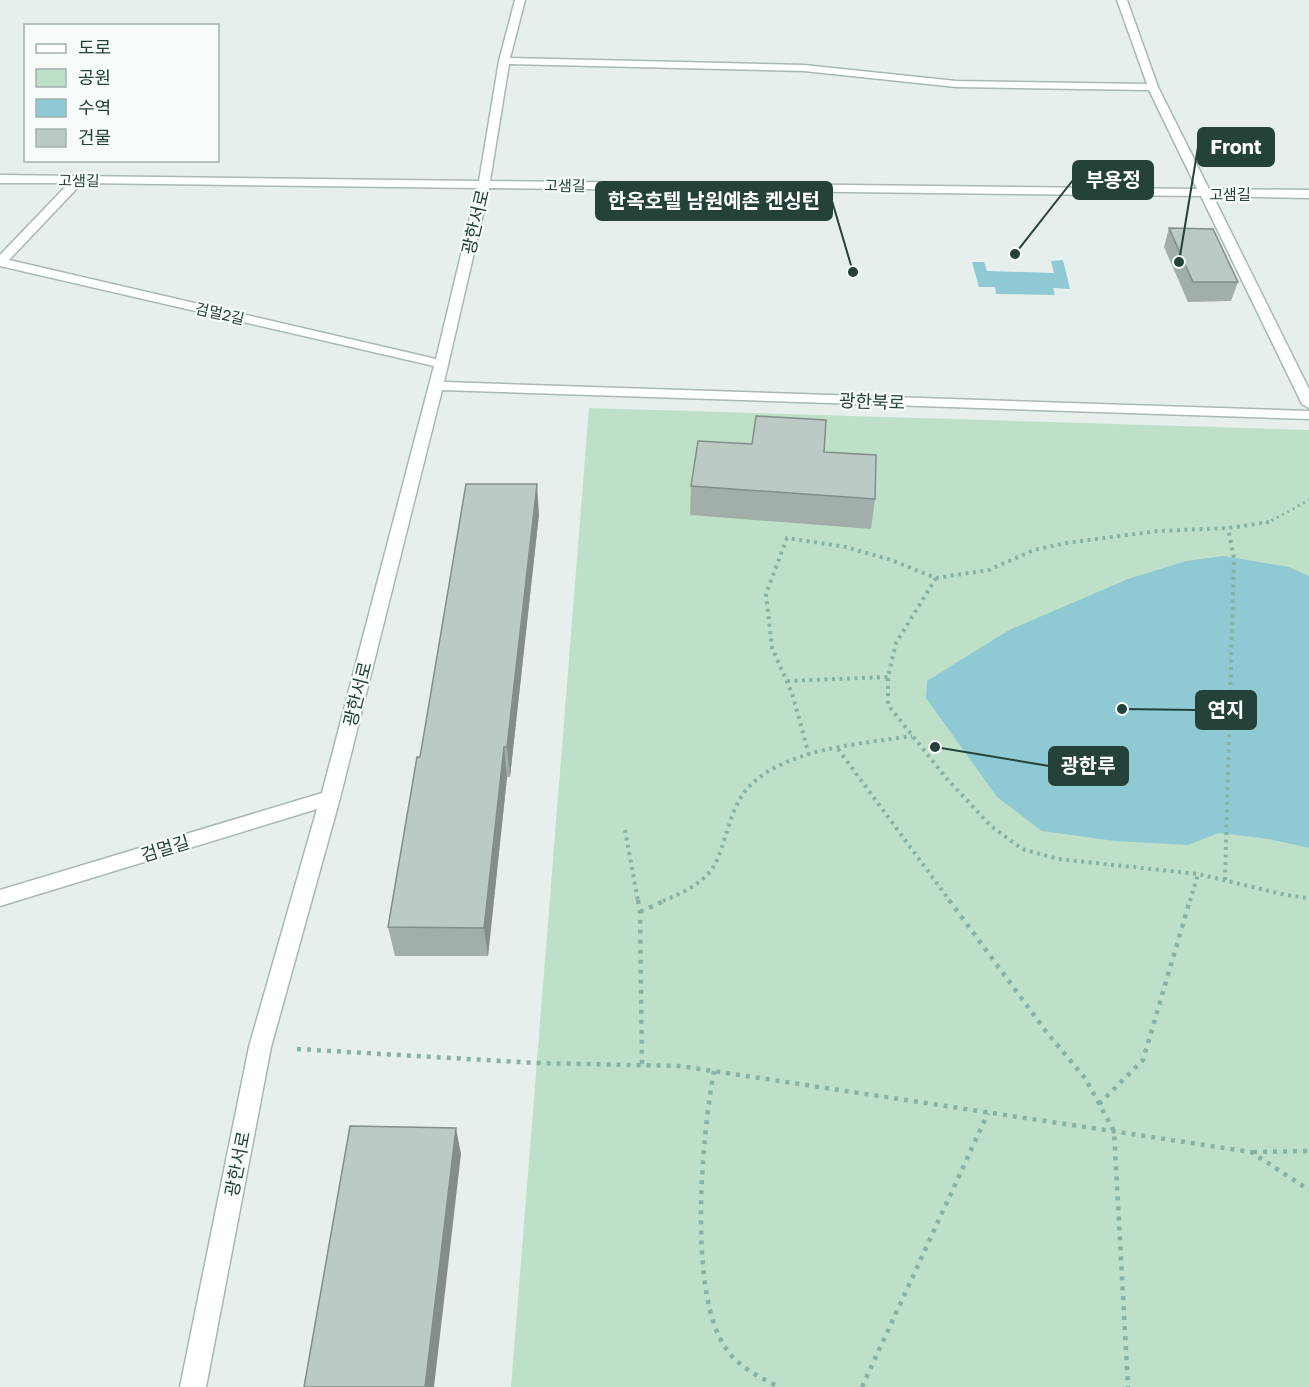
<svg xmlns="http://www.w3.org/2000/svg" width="1309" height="1387" font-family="'Golos Text','Noto Sans KR',sans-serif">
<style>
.green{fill:#bfe0c8}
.water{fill:#8ec9d4}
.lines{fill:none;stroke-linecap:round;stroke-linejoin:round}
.minor-casing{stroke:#a8b8b2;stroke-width:3}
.path-far2{stroke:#86b3a5;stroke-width:3;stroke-dasharray:2 4;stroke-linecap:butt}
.path-far1{stroke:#86b3a5;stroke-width:4;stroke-dasharray:3 4.5;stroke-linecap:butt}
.path{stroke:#86b3a5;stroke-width:4.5;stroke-dasharray:4 6;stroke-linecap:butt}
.minor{fill:#fff;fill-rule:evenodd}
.wall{fill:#a1aea9}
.shaded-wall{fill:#838d89}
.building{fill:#bbcac4;stroke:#838d89;stroke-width:1.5}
.labels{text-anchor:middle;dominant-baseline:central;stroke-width:4.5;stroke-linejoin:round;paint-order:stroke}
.far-street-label{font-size:15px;fill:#24423a;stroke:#f7fbf9}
.street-label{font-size:18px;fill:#24423a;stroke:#f7fbf9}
.leader{fill:none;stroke:#24423a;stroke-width:2}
.callout-dot{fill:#24423a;stroke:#f7fbf9;stroke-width:2}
.callout{fill:#24423a;stroke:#24423a;stroke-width:2}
.callout-label{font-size:20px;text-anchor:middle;font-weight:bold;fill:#fff}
</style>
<rect width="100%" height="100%" fill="#e6efeb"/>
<path class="green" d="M589,408L1309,430V1387H511Z"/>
<path class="water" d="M1063,260L1070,289L1053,288L1055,295L996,294L995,287H979L972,262H984L987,271L1054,273L1051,261Z
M1223,556L1289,567L1309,576V848L1269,839L1219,833L1188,845L1115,841L1042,831L997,797L926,698L927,681L1009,630L1128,579L1186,561Z"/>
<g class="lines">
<g class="minor-casing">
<path id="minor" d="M515,0H525L510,58L804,65L956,81L1147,84L1117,0H1127L1158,87L1209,189L1309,190V198L1213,196L1309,389V408L1302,404L1201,196L489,188L444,382L1309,411V419L442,390L340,798L271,1047L206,1387H180L249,1047L317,809L0,906V890L322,793L434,366L0,266V255L69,183H0V175L479,181L499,61ZM509,64L804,71L956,87L1149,90L1197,189L490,181ZM82,183L477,188L436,359L9,260Z"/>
</g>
<path class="path-far2" d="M1260,523L1269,522L1309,500"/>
<path class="path-far1" d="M936,578L896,643L888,677V705L947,779L991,826L1022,849L1058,859L1198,874L1286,895L1309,898
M787,681L888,677
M838,749L950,901
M809,755L792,693L772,648L766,594L787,538L846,547L891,560L936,578L989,570L1034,550L1066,543L1158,531L1228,528L1269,522
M625,830L638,901
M1225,880L1234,558L1228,528
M663,901C677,895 694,888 706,876C725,859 726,814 746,790C782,748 861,744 912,736
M1190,901L1198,874"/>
<path class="path" d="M638,900L640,912L642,1066
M949,900L1048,1034L1085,1078L1114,1131L1128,1387
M640,912L666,900
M297,1049L537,1063L680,1066L1251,1152L1309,1190
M714,1071C702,1135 687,1297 727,1350C739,1367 761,1378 779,1387
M1099,1104L1143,1060L1190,900
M1253,1152L1309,1151
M862,1387L988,1113"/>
<use href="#minor" class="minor"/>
</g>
<path class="wall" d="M1169,228L1238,282L1231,301L1188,302L1164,247Z
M824,452L875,499L871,529L690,515L691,486Z
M539,514L510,777H507L488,956H395L388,927L420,757Z"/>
<path class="shaded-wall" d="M537,484L539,514L510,777L507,747Z
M504,747L507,777L488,956L484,928Z
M456,1128L461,1154L434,1387H425Z"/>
<path class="building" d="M1169,228L1213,229L1238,282H1193Z
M756,416L826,420L824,452L876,455L875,499L691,486L698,441L752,444Z
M466,484H537L507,747H504L484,928L388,927L417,757H420Z
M350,1126L456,1128L425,1387H304Z"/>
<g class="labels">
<g class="far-street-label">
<text transform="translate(79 180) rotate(1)">고샘길</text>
<text transform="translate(565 185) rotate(1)">고샘길</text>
<text x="1230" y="194">고샘길</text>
<text transform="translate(220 313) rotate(13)">검멀2길</text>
</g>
<g class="street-label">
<text transform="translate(475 222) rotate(-77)">광한서로</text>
<text transform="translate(872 401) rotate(2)">광한북로</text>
<text transform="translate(357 694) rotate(-76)">광한서로</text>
<text transform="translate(165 848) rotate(-17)">검멀길</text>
<text transform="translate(237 1164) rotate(-79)">광한서로</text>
</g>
</g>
<path class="leader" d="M1179 262L1198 147M1015 254L1073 180M853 272L832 201M1122 709L1196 710M935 747L1049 766"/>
<g class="callout-dot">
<circle cx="1179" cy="262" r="6"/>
<circle cx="1015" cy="254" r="6"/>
<circle cx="853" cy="272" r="6"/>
<circle cx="1122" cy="709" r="6"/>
<circle cx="935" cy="747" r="6"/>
</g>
<g class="callout">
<rect x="1198" y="128" width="76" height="38" rx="6"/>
<rect x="1073" y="161" width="80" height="38" rx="6"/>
<rect x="596" y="182" width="236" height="38" rx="6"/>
<rect x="1196" y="691" width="60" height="38" rx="6"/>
<rect x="1049" y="747" width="79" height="38" rx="6"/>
</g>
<g class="callout-label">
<text x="1236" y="154">Front</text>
<text x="1113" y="187">부용정</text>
<text x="714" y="208">한옥호텔 남원예촌 켄싱턴</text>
<text x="1226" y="717">연지</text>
<text x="1088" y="773">광한루</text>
</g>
<rect x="24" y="24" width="195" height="138" fill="#f7fbf9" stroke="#a3b1ad" stroke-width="1.5"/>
<rect x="36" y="44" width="30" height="9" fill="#ffffff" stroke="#a3b1ad" stroke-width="1.5"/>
<text x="78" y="54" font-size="18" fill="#24423a">도로</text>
<rect x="36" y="69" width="30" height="18" fill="#bfe0c8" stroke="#a3b1ad" stroke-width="1.5"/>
<text x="78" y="84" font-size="18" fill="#24423a">공원</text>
<rect x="36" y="99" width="30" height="18" fill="#8ec9d4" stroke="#a3b1ad" stroke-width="1.5"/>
<text x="78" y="114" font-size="18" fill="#24423a">수역</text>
<rect x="36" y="129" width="30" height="18" fill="#bbcac4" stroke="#a3b1ad" stroke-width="1.5"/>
<text x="78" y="144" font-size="18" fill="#24423a">건물</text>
</svg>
